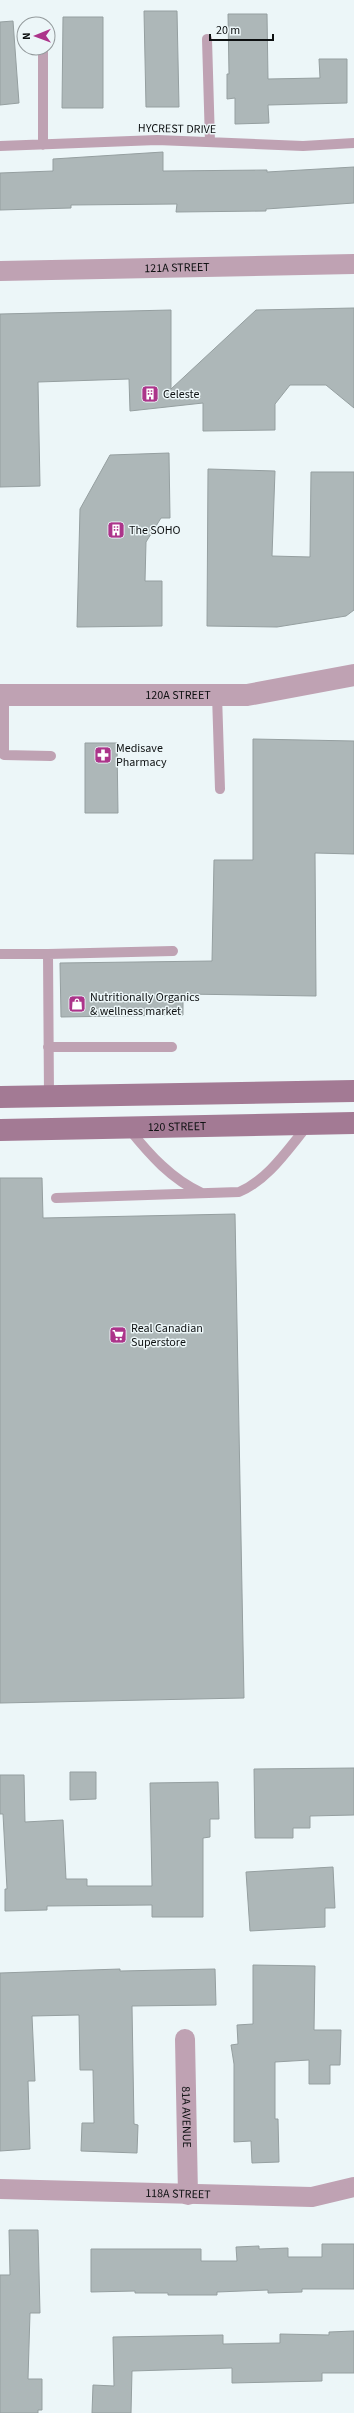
<svg xmlns="http://www.w3.org/2000/svg" width="354" height="2413" font-family="'Source Sans 3',sans-serif">
<style>
.building{fill:#adb7b8;stroke:#959fa0}
.lines{fill:none;stroke-linecap:round;stroke-linejoin:round}
.service{stroke:#bfa2b3;stroke-width:10}
.minor{stroke:#bfa2b3;stroke-width:20}
.tertiary{stroke:#bfa2b3;stroke-width:22}
.secondary{stroke:#a37a94;stroke-width:22}
.labels{text-anchor:middle;dominant-baseline:central;stroke-width:3;stroke-linejoin:round;paint-order:stroke}
.street-label{font-size:12px;fill:#0d1011;stroke:#ecf6f8}
.poi-label{font-size:12px;fill:#0d1011;stroke:#ecf6f8;text-anchor:start}
</style>
<rect width="100%" height="100%" fill="#ecf6f8"/>
<path class="building" d="M144,11H177L179,107H146Z
M228,14H267L268,79L320,78L319,59H347V103L268,105L269,123L235,124V98L227,99V74H229Z
M63,17H103V108H62Z
M13,21L19,103L0,105V22Z
M163,152V171L267,170V172L354,167V203L266,209V211L176,212L177,204L71,205V208L0,210V173L53,171V159Z
M354,308V408L326,385H290L275,404V430L203,431V403L130,411L129,379L38,382L40,486L0,487V314L171,310V389L256,310Z
M169,453L170,518H161L146,542L145,581H162V626L77,627L80,509L110,455Z
M208,469L275,471L272,556L310,557L311,472H354V610L346,616L277,627L207,626Z
M253,739L354,741V854L315,853L316,996L183,994V1015L61,1017L60,963L212,961L214,860H253Z
M85,743H117L118,813H85Z
M0,1178H42L43,1218L235,1214L244,1698L0,1703Z
M354,1768V1815L310,1816V1828H293V1838H255L254,1769Z
M70,1772H96V1799L70,1800Z
M0,1775H24L25,1822L63,1820L66,1879H87V1886H152L150,1783L218,1782L219,1819H210V1837L203,1838V1917H152V1905L47,1906V1910L5,1911V1889H7L3,1814H0Z
M333,1867L335,1908H325V1927L250,1931L246,1872Z
M253,1965L315,1966L314,2030H341L340,2065H330V2084H309V2060L275,2062V2119H278L279,2162L252,2163L251,2141L234,2142V2064L231,2045L238,2044L237,2025L253,2024Z
M120,1969V1971L215,1969L216,2005L132,2006L134,2124L138,2125L137,2153L81,2151L82,2123H94L93,2070H80L79,2015L32,2016L35,2081H28L30,2149L0,2151V1973Z
M9,2230H38L40,2313H30L28,2379H42V2410H38V2413H0V2275H10Z
M322,2244H354V2289H302V2292L268,2293V2290L217,2292V2295H168V2293H135V2291L91,2292V2249H201V2261H237L236,2247L259,2246V2249L288,2248V2257H322Z
M354,2331V2373H322V2381L232,2383V2368L132,2371L131,2413H92L93,2385L114,2386L113,2337L223,2335V2344L280,2343V2334L329,2335V2332Z"/>
<g class="lines">
<path class="service" d="M207,39L210,142
M43,48V145
M0,146L157,140L303,146L354,143
M4,695V755L51,756
M217,695L220,789
M0,954H48L49,1096
M48,954L173,951
M48,1047H172
M129,1129C149,1154 172,1180 202,1193
M56,1198L239,1192C268,1180 288,1149 308,1125"/>
<g class="minor">
<path id="s1" d="M0,271L354,264"/>
<path id="s2" d="M185,2039L188,2195"/>
<path id="s3" d="M0,2189L312,2197L354,2187"/>
</g>
<path class="tertiary" id="s4" d="M0,695H247L354,675"/>
<g class="secondary">
<path d="M0,1097L354,1091"/>
<path id="s5" d="M0,1130L354,1123"/>
</g>
</g>
<defs>
<g id="building-square" transform="scale(0.9)"><rect x="-9" y="-9" width="18" height="18" rx="4" fill="#ac348a" stroke="#ecf6f8"/><path d="M-4-6H4V6H1V3H-1V6H-4ZM-2.5-4.3h1.7v1.8h-1.7ZM.8-4.3h1.7v1.8H.8ZM-2.5-1h1.7V.8h-1.7ZM.8-1h1.7V.8H.8Z" fill="#fff"/></g>
<g id="pharmacy-square" transform="scale(0.9)"><rect x="-9" y="-9" width="18" height="18" rx="4" fill="#ac348a" stroke="#ecf6f8"/><path d="M-2-6h4v4h4v4h-4v4h-4v-4h-4v-4h4Z" fill="#fff"/></g>
<g id="shop-square" transform="scale(0.9)"><rect x="-9" y="-9" width="18" height="18" rx="4" fill="#ac348a" stroke="#ecf6f8"/><path d="M-5-2.5h2.3a2.7 3.5 0 0 1 5.4 0H5L5.5 6h-11ZM-1.5-2.5h3a1.5 2.3 0 0 0-3 0Z" fill="#fff"/></g>
<g id="supermarket-square" transform="scale(0.9)"><rect x="-9" y="-9" width="18" height="18" rx="4" fill="#ac348a" stroke="#ecf6f8"/><path d="M-6-5.5h2.5l.6 2H6L4.5 2H-2.5L-4.4-4H-6ZM-1.5 3.2a1.3 1.3 0 1 0 .1 0ZM3 3.2a1.3 1.3 0 1 0 .1 0Z" fill="#fff"/></g>
</defs>
<g fill-rule="evenodd">
<use href="#building-square" x="150" y="394"/>
<use href="#building-square" x="116" y="530"/>
<use href="#pharmacy-square" x="103" y="755"/>
<use href="#shop-square" x="77" y="1004"/>
<use href="#supermarket-square" x="118" y="1335"/>
</g>
<g class="labels">
<g class="street-label">
<text transform="translate(177 129) rotate(1)">HYCREST DRIVE</text>
<text stroke="none"><textPath href="#s1" startOffset="177">121A STREET</textPath></text>
<text stroke="none"><textPath href="#s4" startOffset="178">120A STREET</textPath></text>
<text stroke="none"><textPath href="#s5" startOffset="177">120 STREET</textPath></text>
<text stroke="none"><textPath href="#s2" startOffset="78">81A AVENUE</textPath></text>
<text stroke="none"><textPath href="#s3" startOffset="178">118A STREET</textPath></text>
</g>
<g class="poi-label">
<text x="163" y="394">Celeste</text>
<text x="129" y="530">The SOHO</text>
<text x="116" y="748">Medisave<tspan x="116" dy="14">Pharmacy</tspan></text>
<text x="90" y="997">Nutritionally Organics<tspan x="90" dy="14">&amp; wellness market</tspan></text>
<text x="131" y="1328">Real Canadian<tspan x="131" dy="14">Superstore</tspan></text>
</g>
</g>
<g transform="translate(36 36) rotate(269)"><circle r="19" fill="#ecf6f8" stroke="#939a9c"/>
<path d="M0-3L7 15L0 10L-7 15Z" fill="#ac348a"/>
<text y="-6" font-size="11" font-weight="bold" text-anchor="middle" fill="#0d1011">N</text>
</g>
<path d="M210 34v6h63v-6" fill="none" stroke="#0d1011" stroke-width="2"/>
<text x="216" y="34" font-size="12" fill="#0d1011" stroke="#ecf6f8" stroke-width="3" paint-order="stroke">20 m</text>
</svg>
